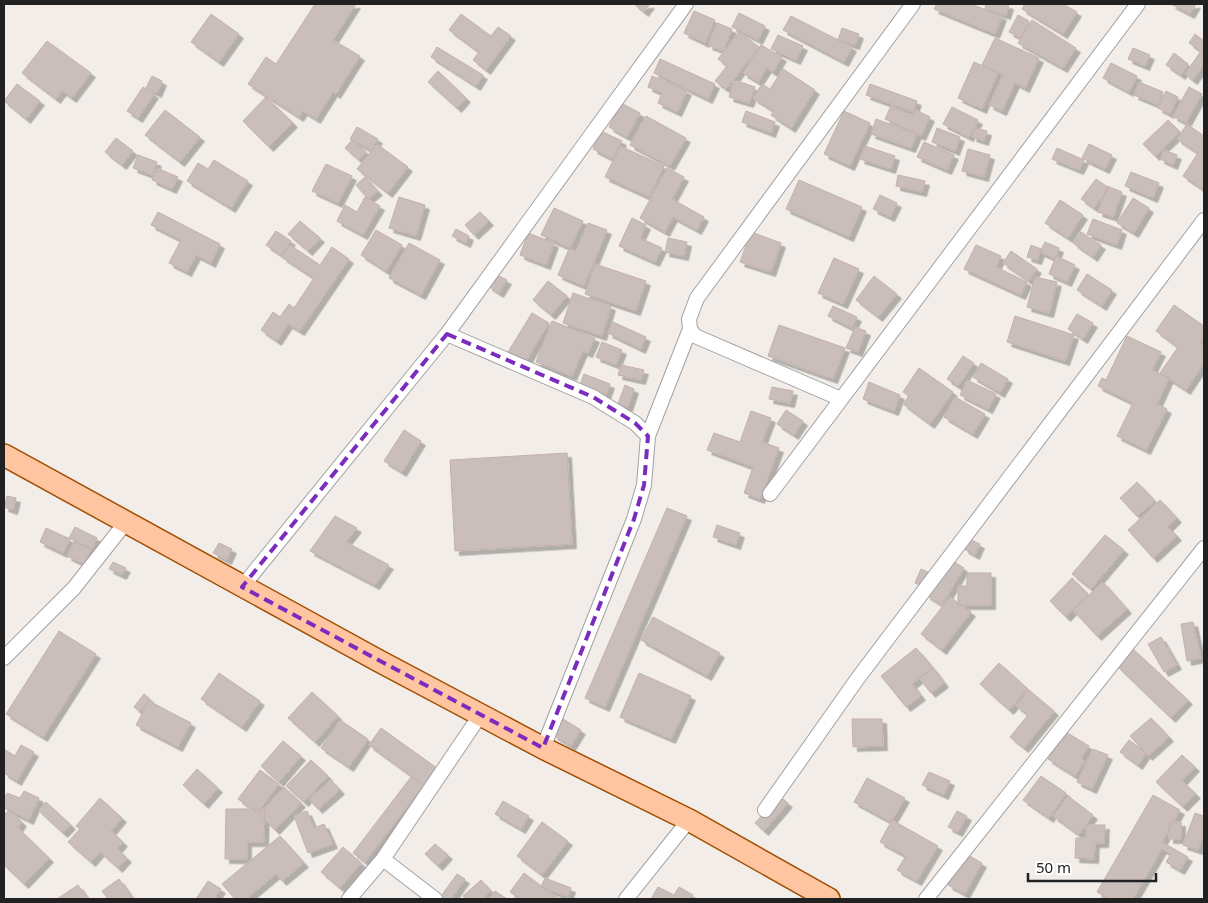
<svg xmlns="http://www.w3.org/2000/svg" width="1208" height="903" font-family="'Noto Sans',sans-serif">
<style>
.building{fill:#cabebb;stroke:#c4b0aa;filter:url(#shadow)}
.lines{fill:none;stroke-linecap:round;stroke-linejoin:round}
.street-casing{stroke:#a2a2a2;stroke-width:16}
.primary-casing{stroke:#9f4e00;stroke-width:24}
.street{stroke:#fff;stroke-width:14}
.primary{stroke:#ffc5a0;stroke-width:21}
.marked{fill:none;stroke:#7b2cbf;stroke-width:4;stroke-dasharray:10 6;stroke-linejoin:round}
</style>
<defs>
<filter id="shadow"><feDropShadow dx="4.5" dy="4.5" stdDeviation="0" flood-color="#0004"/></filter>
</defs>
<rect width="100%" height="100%" fill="#f2ede8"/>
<path class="building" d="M315,4H356L333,40L360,56L336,94L333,92L316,119L303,111L299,117L248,84L266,57L276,64Z
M634,4H650L644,12Z
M937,4H971L1002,16L995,34L934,9Z
M986,4H1006L1009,5L1006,15L985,9Z
M1025,4H1063L1077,12L1063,34L1022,9Z
M1171,4H1196L1190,14Z
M694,11L715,20L705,43L684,33Z
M739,13L765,26L758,40L732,27Z
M211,14L239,34L219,62L191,42Z
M461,14L491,36L498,27L511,36L486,70L473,60L479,52L449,30Z
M1018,15L1029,21L1021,38L1009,32Z
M791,16L852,47L844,62L783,30Z
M1032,20L1076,48L1063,68L1018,43Z
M717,23L732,29L723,51L708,45Z
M842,28L859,34L855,45L838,40Z
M739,32L759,47L726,89L715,81L727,66L718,59Z
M1195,34L1204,41V64L1193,80L1185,74L1201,51L1189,43Z
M778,35L803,46L796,60L771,49Z
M995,38L1039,58L1025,88L1015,83L1002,111L989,105L1003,75L982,65Z
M47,41L91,73L72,98L62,91L56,99L22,73Z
M761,45L782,57L773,72L767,68L758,82L743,73Z
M437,47L483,75L476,86L431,57Z
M1133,48L1150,55L1145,66L1128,59Z
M1174,53L1188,64L1181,75L1166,65Z
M660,59L715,84L708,99L654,73Z
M974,62L998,73L982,109L958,98Z
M1111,63L1137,76L1129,92L1103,78Z
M783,69L815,90L791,128L771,115L774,111L753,98L762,84L770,89Z
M438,71L466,98L457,108L428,82Z
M152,76L162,81L157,93L146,88Z
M652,76L687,91L677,112L658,103L662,93L648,87Z
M734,80L755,87L749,103L729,97Z
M1139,82L1163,92L1158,105L1134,95Z
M17,84L40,101L26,119L4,101Z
M870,84L917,101L913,112L866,95Z
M143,87L154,94L138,118L127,111Z
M1189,87L1202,94L1186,123L1173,116Z
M1166,91L1178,97L1170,114L1158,108Z
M266,97L293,123L269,147L243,121Z
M621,103L640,113L627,137L609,127Z
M891,106L913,116L916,110L930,117L921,136L885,119Z
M952,107L978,120L969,137L943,124Z
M165,110L200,137L180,162L145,135Z
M746,111L775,122L771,133L742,122Z
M844,111L870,123L850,166L824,154Z
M646,116L686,138L670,166L630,145Z
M876,119L917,134L911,148L871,134Z
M1168,120L1180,132L1155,156L1143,144Z
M1187,124L1204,136V185L1202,189L1183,176L1198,153L1177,139Z
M357,127L378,139L371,150L350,139Z
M937,128L960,137L955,151L932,142Z
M975,128L987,131L984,141L972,137Z
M601,131L622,141L613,159L593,149Z
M116,138L133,151L122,165L105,152Z
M352,140L366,152L359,160L345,148Z
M924,142L954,155L947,170L917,157Z
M377,144L408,167L388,193L357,169Z
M1089,144L1112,155L1105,169L1082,158Z
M620,146L664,166L649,197L605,177Z
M865,146L895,156L891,169L860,159Z
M1057,148L1084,160L1079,170L1052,159Z
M968,149L990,155L984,177L962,171Z
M1164,150L1177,155L1173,165L1160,159Z
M138,155L157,162L152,175L133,168Z
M214,160L248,181L231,208L187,181L198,163L208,169Z
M326,164L352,176L338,203L312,191Z
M157,168L178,177L172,189L152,180Z
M667,168L684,177L672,199L704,217L697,230L673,217L665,232L640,218Z
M1131,172L1159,183L1153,198L1125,186Z
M898,175L925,181L922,192L896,186Z
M365,177L378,191L368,199L356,185Z
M1096,179L1109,188L1094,208L1081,199Z
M799,180L862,207L849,237L786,209Z
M1107,186L1122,192L1113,217L1098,212Z
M880,195L897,203L890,217L873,209Z
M365,197L380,206L363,235L337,221L345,205L357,212Z
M399,197L425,205L416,236L389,228Z
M1133,198L1149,208L1134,233L1117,223Z
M1060,200L1083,215L1068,238L1045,223Z
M554,208L583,221L570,248L541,235Z
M158,212L220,244L211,263L196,255L187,272L169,263L181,240L151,225Z
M480,212L489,221L474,235L465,225Z
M632,218L646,225L640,238L662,248L655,262L619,246Z
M1093,219L1122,230L1117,245L1087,234Z
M300,221L320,238L308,251L288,234Z
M588,223L607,230L584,286L558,275L569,249L576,251Z
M456,229L469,236L466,243L452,236Z
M376,230L402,245L386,271L361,255Z
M276,231L291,241L281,255L266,245Z
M751,232L781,243L771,272L740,262Z
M1081,232L1101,245L1093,257L1073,243Z
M528,233L554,243L546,265L520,255Z
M668,238L687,242L684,256L665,252Z
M1045,242L1059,248L1055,259L1040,252Z
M409,243L440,260L421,295L389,278Z
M290,245L320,265L332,247L349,259L300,331L288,324L277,341L261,330L273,312L280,317L289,304L294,308L314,278L282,257Z
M976,245L1001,256L996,267L1027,282L1021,295L964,269Z
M1031,245L1041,249L1037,260L1027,257Z
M1011,251L1037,269L1029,281L1003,263Z
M1056,256L1075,265L1067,282L1049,274Z
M834,258L859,269L843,304L818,293Z
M595,264L646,281L636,311L585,294Z
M495,274L507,280L499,293L488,286Z
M1087,274L1112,290L1102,306L1077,290Z
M874,276L897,294L878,317L856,300Z
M1035,277L1057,282L1049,313L1027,307Z
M548,281L567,296L551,315L533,300Z
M573,293L611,306L602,336L563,323Z
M1174,305L1204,326V337L1200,343L1204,346V363L1186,390L1160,373L1178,347L1156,331Z
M833,306L857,317L852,328L828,316Z
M532,313L549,323L522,368L505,357Z
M1077,314L1093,323L1083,339L1068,329Z
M1015,316L1074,335L1065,361L1007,342Z
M552,321L595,338L588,353L583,351L572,376L536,362Z
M613,322L646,337L641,349L608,333Z
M779,325L845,348L833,379L768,356Z
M855,327L866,331L858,352L846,348Z
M1127,336L1161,352L1152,370L1169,378L1157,404L1167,409L1146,450L1117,436L1133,403L1098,386L1102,378L1106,380Z
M602,342L622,350L616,365L596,357Z
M963,356L974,363L958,386L947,379Z
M981,363L1008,379L1000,393L973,377Z
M621,365L644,370L641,380L618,375Z
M919,368L953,392L930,424L903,404L909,396L903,392Z
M584,374L610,384L606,395L580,386Z
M967,380L996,394L988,409L960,395Z
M869,382L900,395L894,411L863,399Z
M625,385L634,389L628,407L618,404Z
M772,387L793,391L790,403L769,399Z
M955,397L985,414L973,434L944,417Z
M786,410L803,421L794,435L777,424Z
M751,411L771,418L762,442L779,448L760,499L744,493L753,467L707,450L714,433L740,442Z
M404,430L421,441L402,472L384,461Z
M567,453L572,544L455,551L450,460Z
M1137,482L1155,501L1137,516L1120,498Z
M7,496L16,498L13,510L4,507Z
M1160,500L1177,518L1168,527L1177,536L1153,558L1128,530Z
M667,508L687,516L605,707L585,698Z
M335,516L357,528L346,542L389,565L375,585L310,551Z
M717,525L740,533L736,545L713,537Z
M75,527L97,538L92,549L69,538Z
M46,528L70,539L63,553L40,542Z
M1105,535L1124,550L1091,589L1072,574Z
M969,539L980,544L975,555L964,549Z
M74,542L91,549L84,564L67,556Z
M219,543L232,549L227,560L213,553Z
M948,558L964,568L942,605L926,595Z
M113,562L126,568L122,575L109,569Z
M921,569L934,575L927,589L915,583Z
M967,573H991V605H958V586H967Z
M1072,578L1088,594L1066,617L1050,601Z
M1103,582L1127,609L1097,636L1073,610Z
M950,597L971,612L942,650L921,634Z
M653,617L720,653L707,676L641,640Z
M1193,622L1201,658L1187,661L1181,624Z
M59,631L96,654L43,737L6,714Z
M1161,637L1177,665L1164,672L1148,644Z
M916,648L933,668L912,684L921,696L906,707L881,676Z
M1133,649L1188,700L1171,718L1117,666Z
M999,663L1028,689L1009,710L980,684Z
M933,668L944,683L931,693L919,678Z
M219,673L260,701L242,727L201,699Z
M639,673L691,696L671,739L620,717Z
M1029,690L1054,711L1024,748L1010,737L1028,715L1016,706Z
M312,692L338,716L315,742L288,718Z
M144,694L150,699L140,712L134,707Z
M149,701L191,723L178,747L136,725Z
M1151,718L1169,737L1148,756L1130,736Z
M563,719L581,730L571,746L553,735Z
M852,719H882L883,746L853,747Z
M340,720L368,739L349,767L321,748Z
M381,728L441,771L428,788L369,745Z
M1066,732L1089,746L1081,758L1085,761L1075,776L1048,759Z
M1129,740L1146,753L1138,765L1120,752Z
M283,741L301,756L279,782L261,766Z
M21,745L34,752L17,781L4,773V749L15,756Z
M1093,749L1108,755L1092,789L1077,782Z
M1182,755L1195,767L1182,781L1196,794L1183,807L1156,782Z
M311,760L328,776L304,802L286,786Z
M197,769L218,788L204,804L183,785Z
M260,770L279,784L257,813L238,799Z
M929,772L950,781L944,795L922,785Z
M1041,776L1066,793L1049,818L1023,800Z
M411,777L423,786L365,862L353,853Z
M867,778L905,798L891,822L854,802Z
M331,780L340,790L318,809L309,799Z
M284,787L301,803L275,830L259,814Z
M24,791L39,798L29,820L4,808V800L7,793L20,798Z
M1153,795L1180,810L1162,842L1188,857L1180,870L1166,862L1171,854L1162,849L1133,899H1110L1097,892Z
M779,796L788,803L764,831L755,823Z
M1068,796L1093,815L1079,835L1053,816Z
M100,798L122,818L111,831L123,842L117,849L127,858L118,868L100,852L91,862L68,842L80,829L76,826Z
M503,801L529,816L521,829L495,814Z
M46,802L71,825L63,833L38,810Z
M226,809H265L264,842H247V859H225Z
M9,810L22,822L18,828L49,858L24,884L4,865V815Z
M307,811L314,828L324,824L333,844L308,853L294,816Z
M957,811L967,816L958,832L948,827Z
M1195,813L1204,816V833L1198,850L1183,845Z
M892,820L938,846L917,881L897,870L906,856L880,842Z
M542,822L568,841L542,875L517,856Z
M1169,822H1181V839H1169Z
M1086,825H1105L1104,843H1095L1094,859L1075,858L1076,838H1086Z
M280,836L304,863L282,881L276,874L246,899H235L222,884Z
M435,844L448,855L438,866L425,854Z
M343,847L361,863L340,888L321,872Z
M966,854L982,863L965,894L948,885Z
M524,873L559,899H520L510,892Z
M457,874L465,879L451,899H439Z
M545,878L571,888L568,897L541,887Z
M119,879L133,899H108L102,891Z
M481,880L491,891L482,899H466L463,896Z
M208,881L221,889L214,899H196Z
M78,885L88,899H57Z
M658,887L674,895L679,887L693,895L690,899H651Z
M495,891L507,899H489Z"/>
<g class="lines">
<g class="street-casing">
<path id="street" d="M690,329L695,336L841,399
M447,334L593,397L635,423L648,436L644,485L634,519L543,748
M648,436L690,329L689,319L697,298L913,4
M770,494L1138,4
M242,587L447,334L686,4
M4,658L74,588L126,522
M765,810L858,678L1204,220
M383,859L435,899
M349,899L383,859L481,714
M626,899L689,820
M926,899L1204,548"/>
</g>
<g class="primary-casing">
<path id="primary" d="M4,455L379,661L543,748L689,820L829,899"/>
</g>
<use href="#street" class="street"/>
<use href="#primary" class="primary"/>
</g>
<path class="marked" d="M447,334L593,397L635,423L648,436L644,485L634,519L543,748L242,587Z"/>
<rect width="1208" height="903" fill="none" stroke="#212121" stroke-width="10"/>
<path d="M1028 873v8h128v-8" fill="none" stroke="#212121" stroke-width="2.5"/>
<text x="1036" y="873" font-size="15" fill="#212121" stroke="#ffffff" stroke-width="4" paint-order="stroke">50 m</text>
</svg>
